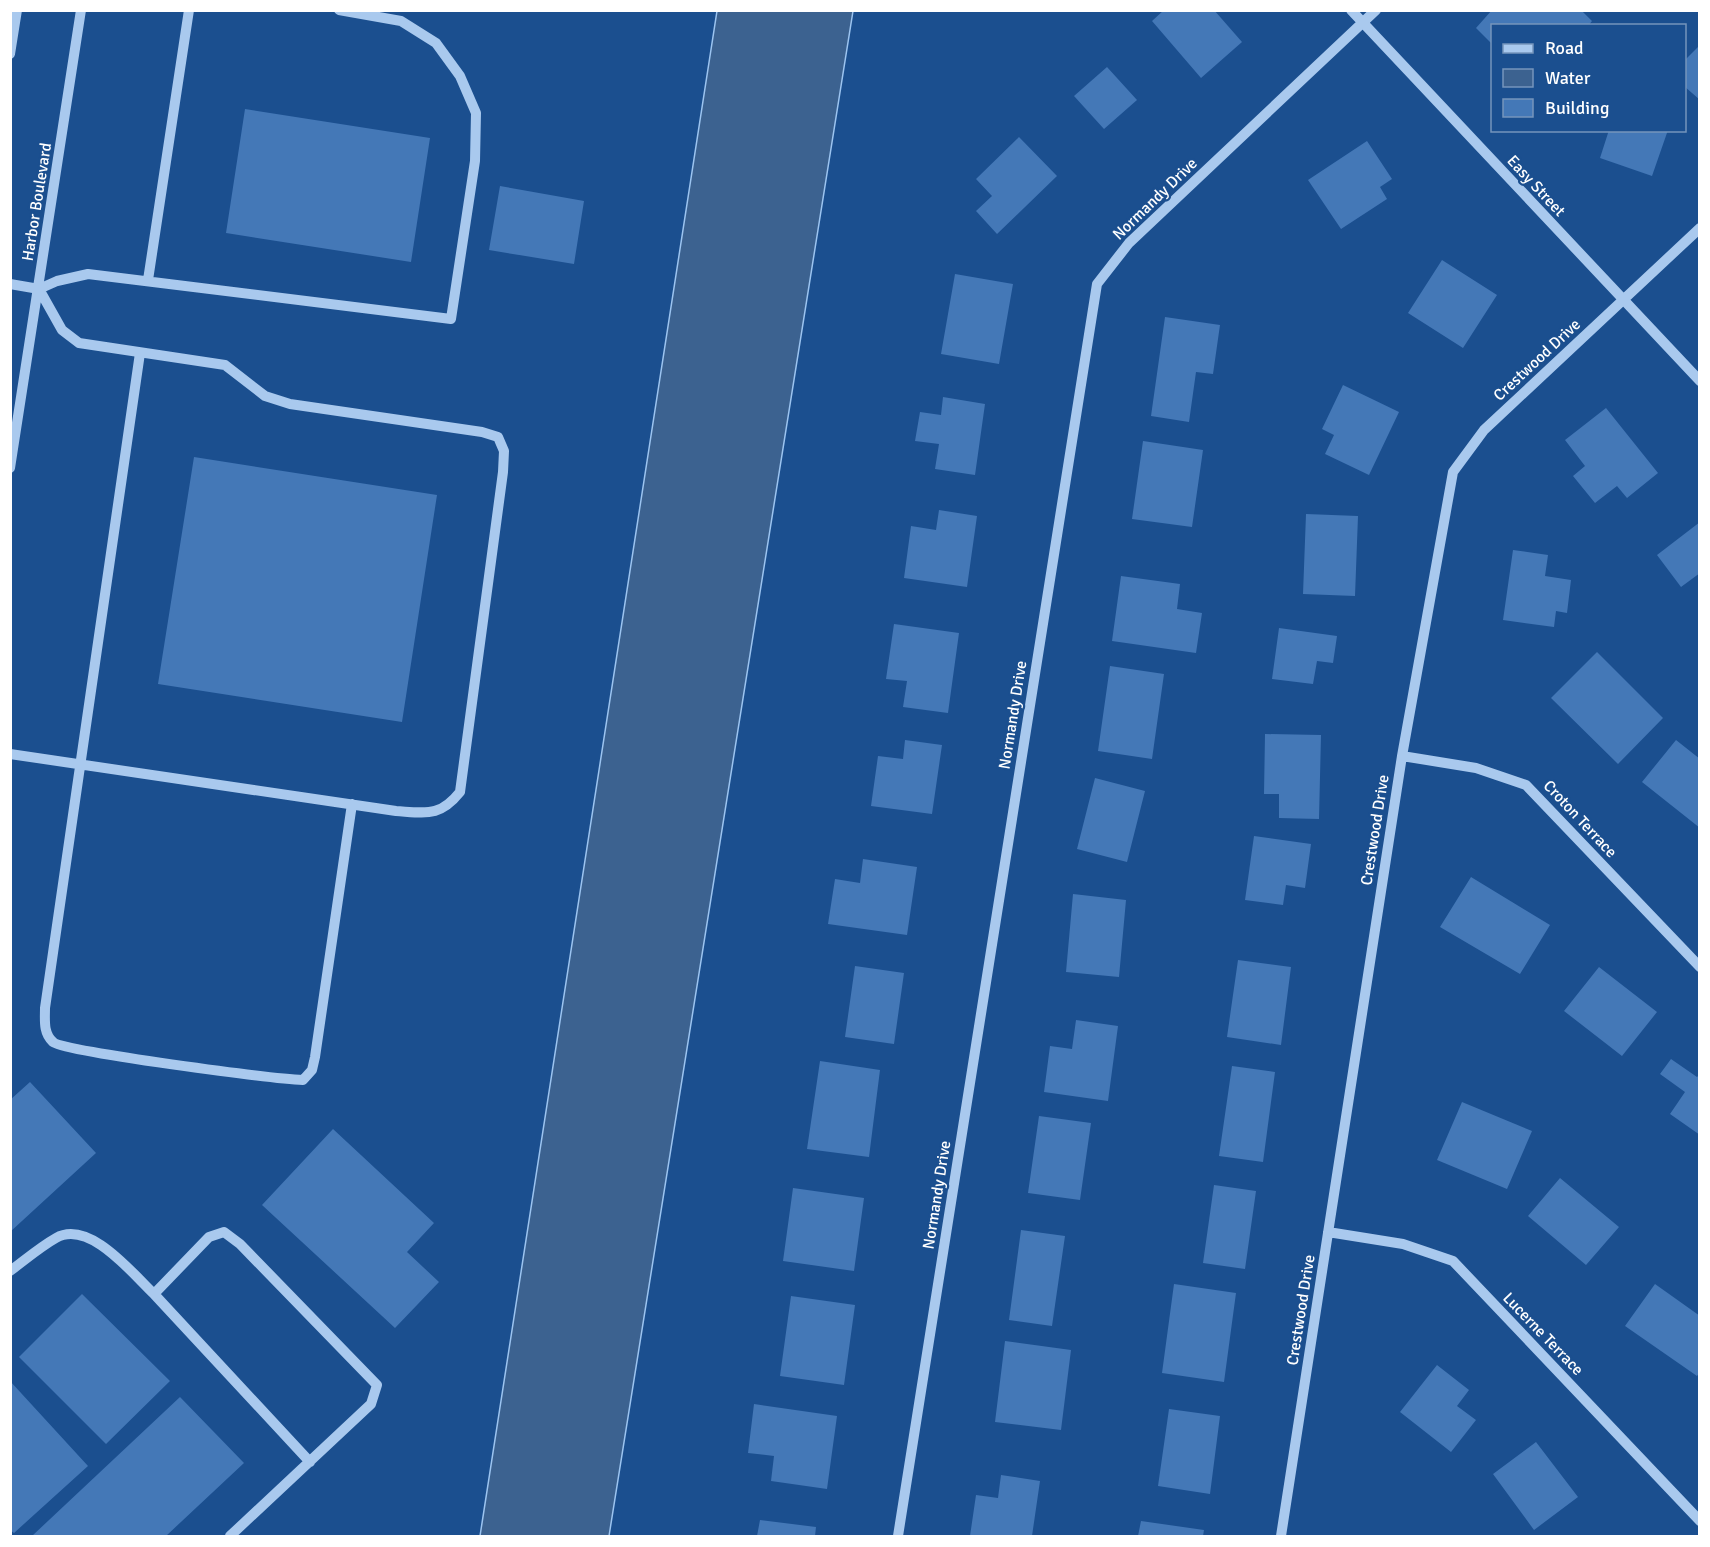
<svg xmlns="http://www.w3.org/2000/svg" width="1710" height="1547" font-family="Signika,sans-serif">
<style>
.water{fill:#3c6290;stroke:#9cc4f0;stroke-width:1.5}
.building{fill:#4478b7}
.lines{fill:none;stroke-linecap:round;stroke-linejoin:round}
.minor{stroke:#a9c9ee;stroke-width:10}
.labels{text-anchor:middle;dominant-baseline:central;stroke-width:4.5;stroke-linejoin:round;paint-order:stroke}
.street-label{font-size:16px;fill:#fff;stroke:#1b4f8f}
</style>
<rect width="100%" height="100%" fill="#1b4f8f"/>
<path class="water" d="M717,11H853L609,1536H480Z"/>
<path class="building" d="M1164,10H1214L1242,42L1201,78L1152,21Z
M1492,10H1581L1592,21L1588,26H1492V44L1476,28Z
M1700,45V100L1684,86V61Z
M1107,67L1137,100L1104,129L1074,96Z
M245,109L430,138L411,262L226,233Z
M1609,130H1668L1652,176L1600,158Z
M1019,137L1057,176L997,234L976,211L992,196L976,179Z
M1367,141L1392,179L1380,187L1387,199L1341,229L1308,180Z
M500,186L584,201L574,264L489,250Z
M1442,260L1497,295L1463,348L1408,313Z
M955,274L1013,284L999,364L941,354Z
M1165,317L1220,325L1213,374L1196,372L1189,422L1151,416Z
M1343,385L1399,412L1369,475L1325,454L1334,435L1322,429Z
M943,397L985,404L975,475L935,469L939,444L915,441L920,412L941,415Z
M1606,408L1658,473L1627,498L1617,486L1595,503L1573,476L1585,466L1565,440Z
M1143,441L1203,450L1192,527L1132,519Z
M194,457L437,495L402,722L158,684Z
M939,510L977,516L967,587L904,578L911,526L936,530Z
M1306,514L1358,516L1355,596L1303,594Z
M1700,522V573L1681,587L1657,555Z
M1513,550L1548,555L1545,576L1571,580L1567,613L1556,611L1554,627L1503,620Z
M1121,576L1180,584L1177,609L1202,613L1196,653L1112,641Z
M894,624L959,633L948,713L903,707L907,681L886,679Z
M1279,628L1337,636L1333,663L1317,661L1313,684L1272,679Z
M1597,652L1663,718L1618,764L1551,698Z
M1110,666L1164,674L1152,759L1098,751Z
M1265,734L1321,735L1319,819L1279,818V794H1264Z
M905,740L942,745L932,814L871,806L878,756L903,759Z
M1676,740L1700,759V828L1642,782Z
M1095,778L1145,791L1127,862L1077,849Z
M1254,836L1311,844L1305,888L1286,885L1283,905L1245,900Z
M863,859L917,867L907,935L828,924L835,879L860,883Z
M1471,877L1550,925L1520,974L1440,927Z
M1073,894L1126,900L1119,977L1066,972Z
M1238,960L1291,967L1281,1045L1227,1037Z
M855,966L904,973L894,1044L845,1037Z
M1599,967L1657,1012L1622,1056L1564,1011Z
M1076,1020L1118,1026L1108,1101L1044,1092L1050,1046L1072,1049Z
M1671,1059L1697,1077L1700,1074V1135L1670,1114L1685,1092L1660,1074Z
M820,1061L880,1070L869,1157L807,1149Z
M1232,1066L1275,1072L1263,1162L1219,1156Z
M30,1082L96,1153L10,1232V1100Z
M1462,1102L1532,1131L1507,1189L1437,1160Z
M1039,1116L1091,1123L1080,1200L1028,1193Z
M333,1129L434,1223L407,1252L439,1282L395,1328L262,1205Z
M1560,1178L1619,1227L1586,1265L1528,1216Z
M1214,1185L1256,1191L1245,1269L1203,1263Z
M793,1188L864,1198L854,1271L783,1261Z
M1021,1230L1065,1236L1052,1326L1009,1320Z
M1174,1284L1236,1293L1224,1382L1162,1373Z
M1655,1284L1700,1316V1372L1697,1376L1625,1326Z
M82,1294L170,1381L106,1444L19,1357Z
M791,1296L855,1305L844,1385L780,1376Z
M1005,1341L1071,1350L1061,1430L995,1422Z
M1437,1365L1469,1390L1457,1406L1476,1420L1451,1452L1400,1412Z
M10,1381L88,1466L14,1533L10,1530Z
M180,1397L244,1463L166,1536H32Z
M754,1404L837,1416L827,1489L771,1481L774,1456L748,1453Z
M1169,1409L1220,1416L1210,1494L1158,1486Z
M1536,1442L1578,1497L1534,1530L1493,1474Z
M1001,1475L1040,1481L1032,1536H970L976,1495L998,1498Z
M760,1520L816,1527L815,1536H757Z
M1141,1521L1204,1530L1203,1536H1138Z"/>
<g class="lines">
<path class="minor" d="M1351,10L1700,381
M10,54L17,10
M148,280L189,10
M10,284L39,289L57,281L88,274L451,319L475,161L476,113L460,76L436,43L401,21L339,10
M140,353L45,1008C45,1020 43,1033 53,1042C63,1052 277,1079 303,1080L312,1070L315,1057L352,804
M10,468L81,10
M10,754L396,811C427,813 440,817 460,792L503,472L504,451L498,437L482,432L290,404L265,396L225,365L79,343L62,330L39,289
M1402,756L1476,768L1526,785L1700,967
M1328,1232L1403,1244L1453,1261L1700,1521
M10,1271C25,1260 40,1247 56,1238C89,1219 132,1273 154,1294L209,1237L224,1232L240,1244L377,1385L371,1404L230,1536
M154,1294L310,1462
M898,1536L1097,284L1129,243L1376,10
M1281,1536L1402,756L1453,472L1484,430L1700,228"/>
</g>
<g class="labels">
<g class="street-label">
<text transform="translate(1536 186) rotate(47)">Easy Street</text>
<text transform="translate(1155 199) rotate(-44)">Normandy Drive</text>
<text transform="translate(37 202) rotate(-81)">Harbor Boulevard</text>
<text transform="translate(1537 360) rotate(-43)">Crestwood Drive</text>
<text transform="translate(1013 715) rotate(-81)">Normandy Drive</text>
<text transform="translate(1580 819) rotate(47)">Croton Terrace</text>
<text transform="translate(1375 830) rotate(-81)">Crestwood Drive</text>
<text transform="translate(937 1195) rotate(-81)">Normandy Drive</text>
<text transform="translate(1301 1310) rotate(-81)">Crestwood Drive</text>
<text transform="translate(1543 1334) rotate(46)">Lucerne Terrace</text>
</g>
</g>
<rect width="1710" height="1547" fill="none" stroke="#ffffff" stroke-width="24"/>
<rect x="1491" y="24" width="195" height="108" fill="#1b4f8f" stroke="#7695bc" stroke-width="1.5"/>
<rect x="1503" y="44" width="30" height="9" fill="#a9c9ee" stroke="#7695bc" stroke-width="1.5"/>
<text x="1545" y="54" font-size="18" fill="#ffffff">Road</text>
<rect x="1503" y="69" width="30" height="18" fill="#3c6290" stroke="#7695bc" stroke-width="1.5"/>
<text x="1545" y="84" font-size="18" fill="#ffffff">Water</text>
<rect x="1503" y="99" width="30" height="18" fill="#4478b7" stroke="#7695bc" stroke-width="1.5"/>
<text x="1545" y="114" font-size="18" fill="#ffffff">Building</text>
</svg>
